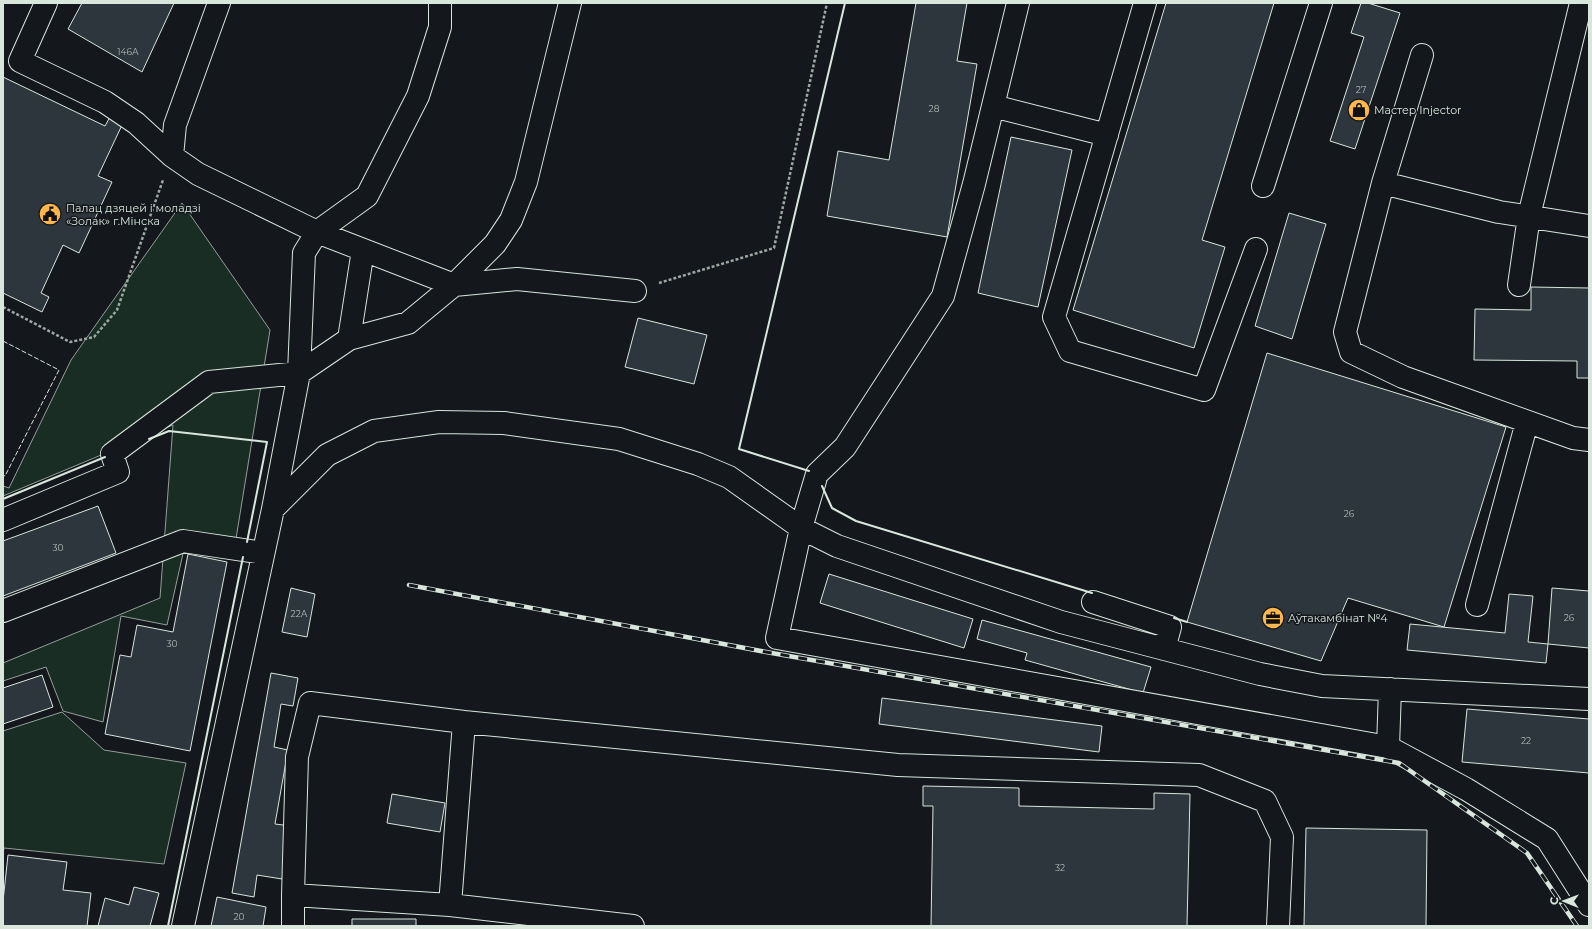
<svg xmlns="http://www.w3.org/2000/svg" width="1592" height="929" font-family="Montserrat,sans-serif">
<style>
.green{fill:#1a2d24;stroke:#939e99}
.building{fill:#2c363c;stroke:#d8e6dc}
.lines{fill:none;stroke-linecap:round;stroke-linejoin:round}
.minor-casing{stroke:#d8e6dc;stroke-width:24}
.path{stroke:#9da8a2;stroke-width:2.5;stroke-dasharray:3 2;stroke-linecap:butt}
.minor{stroke:#14181c;stroke-width:22}
.rail-casing{stroke:#d8e6dc;stroke-width:4.5}
.rail{stroke:#14181c;stroke-width:3;stroke-dasharray:9;stroke-linecap:butt}
.fence{stroke:#d8e6dc;stroke-width:1;stroke-dasharray:5 2;stroke-linecap:butt}
.wall{stroke:#d8e6dc;stroke-width:2}
.labels{text-anchor:middle;dominant-baseline:central;stroke-width:3;stroke-linejoin:round;paint-order:stroke}
.number-label{font-size:9px;fill:#adbab4}
.poi-label{font-size:11px;fill:#d8e6dc;stroke:#14181c;text-anchor:start}
</style>
<rect width="100%" height="100%" fill="#14181c"/>
<path class="green" d="M182,203L270,330L233,557L184,549L167,625L121,616L103,722L63,711L46,667L3,681V663L160,598L173,425L3,496V486L9,488L71,360Z
M62,712L104,750L186,763L164,864L4,848L3,854V731Z"/>
<path class="building" d="M82,3H174L142,72L68,29Z
M916,3H967L957,61L977,64L947,237L827,216L838,151L889,160Z
M1166,3H1274L1202,240L1225,247L1194,348L1073,310Z
M1361,3H1368L1400,13L1355,149L1330,141L1364,37L1351,33Z
M3,77L105,126L110,117L123,123L98,176L112,182L79,253L63,245L41,293L49,297L42,312L3,293Z
M1011,137L1072,150L1038,307L978,293Z
M1289,213L1326,224L1292,339L1255,326Z
M1531,287L1589,288V378H1577V361L1474,360L1475,309L1531,310Z
M638,318L707,335L694,384L625,367Z
M1267,353L1506,427L1444,627L1348,598L1321,661L1187,622Z
M98,506L116,553L3,596V541Z
M188,554L227,562L190,751L105,734L120,655L131,657L137,625L173,632Z
M829,574L973,619L964,648L820,603Z
M291,588L315,594L307,637L282,632Z
M1552,588L1589,591V648L1548,644Z
M1509,594L1533,596L1528,642L1548,644L1546,663L1407,650L1410,624L1505,633Z
M982,620L1151,667L1143,693L1025,660L1027,653L977,639Z
M271,673L298,678L293,706L281,704L274,747L288,750L275,824L291,826L282,879L257,875L254,897L232,893Z
M42,675L53,707L3,724V688Z
M882,698L1102,726L1099,752L879,724Z
M1467,709L1589,719V773L1462,762Z
M923,786L1019,788V806L1154,809V793L1190,794L1187,926H931L933,806H923Z
M392,794L445,803L440,832L387,823Z
M1306,828L1427,830L1426,926H1304Z
M8,855L67,862L63,890L91,893L87,926H3V901Z
M134,887L159,893L150,926H98L105,898L129,905Z
M217,897L266,907L263,926H211Z
M352,919H416V926H352Z"/>
<g class="lines">
<g class="minor-casing">
<path id="minor" d="M46,3L20,61L105,102L136,123L172,156
M219,3L175,125L172,156L198,174L317,232L454,285L517,279L635,291
M1018,3L974,184L943,296L845,447L817,474L801,528L777,638L1388,747
M1145,3L1054,317L1070,351L1204,390L1256,249
M1422,55L1383,183L1499,212L1589,226
M993,106L1107,135
M1383,183L1345,332L1351,352L1403,377L1573,438L1589,440
M1263,186L1321,3
M1519,285L1529,216L1581,3
M349,339L363,250
M273,509L327,455L374,431L439,422L504,423L619,439L698,464L729,477L801,528L837,546L1061,622L1260,674L1322,686L1589,699
M3,520L118,472L112,454L209,382L299,373L349,339L408,323L454,285L495,244L511,220L526,182L570,3
M1093,602L1170,627L1164,649
M1477,605L1527,422
M3,611L183,541L263,553
M1390,689L1388,747L1466,789L1547,839L1589,905
M464,722L898,765L1199,775L1265,801L1282,837L1278,926
M293,895L297,757L310,703L464,722L450,905
M183,926L273,509L299,373L304,253L317,232L367,196L418,96L440,27V3
M293,926V895L450,905L633,926"/>
</g>
<path class="path" d="M659,283L774,248L827,3
M3,307L70,342L94,337L117,310L163,180"/>
<use href="#minor" class="minor"/>
<g class="rail-casing">
<path id="rail" d="M409,585L766,652L1399,763L1527,853L1577,926"/>
</g>
<use href="#rail" class="rail"/>
<path class="fence" d="M3,341L59,370L5,476L3,475"/>
<path class="wall" d="M149,439L169,431L267,442L247,542
M809,471L739,449L845,3
M822,486L832,508L856,521L1092,593
M3,499L105,457
M1174,618L1187,622
M168,926L243,557"/>
</g>
<defs>
<g id="shop-disc" transform="scale(1.15)"><circle r="9.5" fill="#ffb74d" stroke="#14181c"/><path d="M-5-2.5h2.3a2.7 3.5 0 0 1 5.4 0H5L5.5 6h-11ZM-1.5-2.5h3a1.5 2.3 0 0 0-3 0Z" fill="#111"/></g>
<g id="civic-disc" transform="scale(1.15)"><circle r="9.5" fill="#ffb74d" stroke="#14181c"/><path d="M-.6-6.5H3V-4.5H.6V-3L4-1V1h2V6H-6V1h2V-1L-.6-3ZM-1.2 2.5V6h2.4V2.5Z" fill="#111"/></g>
<g id="office-disc" transform="scale(1.15)"><circle r="9.5" fill="#ffb74d" stroke="#14181c"/><path d="M-6-3h4V-5.5h4V-3h4V5H-6ZM-1-4.5V-3h2v-1.5ZM-6 0V1H6V0Z" fill="#111"/></g>
</defs>
<g fill-rule="evenodd">
<use href="#shop-disc" x="1359" y="110"/>
<use href="#civic-disc" x="50" y="214"/>
<use href="#office-disc" x="1273" y="618"/>
</g>
<g class="labels">
<g class="number-label">
<text x="128" y="51">146А</text>
<text x="1361" y="89">27</text>
<text x="934" y="108">28</text>
<text x="1349" y="513">26</text>
<text x="58" y="547">30</text>
<text x="299" y="613">22А</text>
<text x="1569" y="617">26</text>
<text x="172" y="643">30</text>
<text x="1526" y="740">22</text>
<text x="1060" y="867">32</text>
<text x="239" y="916">20</text>
</g>
<g class="poi-label">
<text x="1374" y="110">Мастер Injector</text>
<text x="66" y="208">Палац дзяцей і моладзі<tspan x="66" dy="13">«Золак» г.Мінска</tspan></text>
<text x="1288" y="618">Аўтакамбінат №4</text>
</g>
</g>
<rect width="1592" height="929" fill="none" stroke="#d8e6dc" stroke-width="8"/>
<g transform="translate(1564 901) rotate(271)" stroke="#14181c" stroke-width="3" paint-order="stroke">
<path d="M0-3L7 15L0 10L-7 15Z" fill="#d8e6dc"/>
<text y="-6" font-size="11" font-weight="bold" text-anchor="middle" fill="#d8e6dc">С</text>
</g>
</svg>
